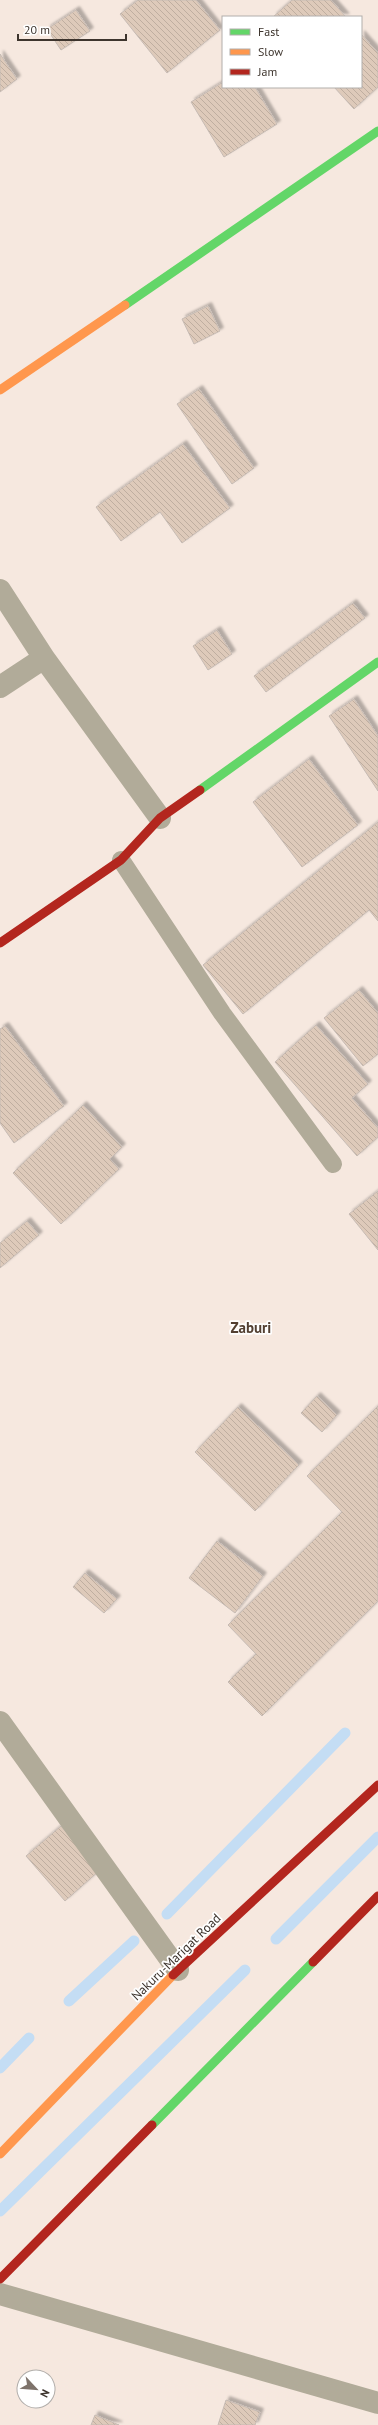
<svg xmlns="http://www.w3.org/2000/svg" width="378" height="2425" font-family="'PT Sans',sans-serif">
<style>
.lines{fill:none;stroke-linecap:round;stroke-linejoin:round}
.stream{stroke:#c4ddf4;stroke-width:11}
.building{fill:url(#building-back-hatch);stroke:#c6bbb4;filter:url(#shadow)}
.lane{stroke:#b1ab99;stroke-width:18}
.street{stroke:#b1ab99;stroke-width:22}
.fast{stroke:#63d668;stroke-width:9}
.slow{stroke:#ff974d;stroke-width:9}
.jam{stroke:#b3261e;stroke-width:9}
.labels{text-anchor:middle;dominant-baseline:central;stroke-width:3.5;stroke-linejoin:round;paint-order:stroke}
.street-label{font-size:13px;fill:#3d342d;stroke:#fff}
.quarter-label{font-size:15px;font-weight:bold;fill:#534032;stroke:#fff}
</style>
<defs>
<pattern id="building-back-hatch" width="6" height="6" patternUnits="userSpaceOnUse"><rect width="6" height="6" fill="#decaba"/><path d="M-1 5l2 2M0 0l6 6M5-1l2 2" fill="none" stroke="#bfaea0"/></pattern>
<filter id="shadow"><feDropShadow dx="3.5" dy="-3.5" stdDeviation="1" flood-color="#0004"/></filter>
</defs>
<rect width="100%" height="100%" fill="#f6e8df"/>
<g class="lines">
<path class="stream" d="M167,1914L345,1733
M276,1939L378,1837
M69,2001L134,1941
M0,2068L29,2038
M0,2211L245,1970"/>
</g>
<path class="building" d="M138,0H196L220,30L167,73L120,14Z
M292,0H331L346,17H273Z
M76,10L90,31L61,50L47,29Z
M361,34L378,53V87L354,109L334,87H361Z
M0,54L17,79L0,92Z
M223,82V87H255L277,124L224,157L191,102Z
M208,306L220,331L194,344L182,319Z
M199,389L254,468L232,484L177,404Z
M183,444L230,508L182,543L160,512L121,541L96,507Z
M353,603L365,618L266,692L254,676Z
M217,630L232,654L208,670L193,646Z
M354,699L378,736V791L329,716Z
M309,759L358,825L302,867L253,802Z
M378,822V921L369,910L243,1014L203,965Z
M359,990L378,1013V1054L363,1066L324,1018Z
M316,1025L368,1084L352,1098L378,1128V1137L357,1156L275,1062Z
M5,1026L64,1106L14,1143L0,1123V1029Z
M83,1105L122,1147L110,1159L119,1169L61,1224L13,1173Z
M378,1191V1250L349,1214Z
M27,1221L39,1235L0,1268V1243Z
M317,1396L337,1415L322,1432L301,1413Z
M378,1406V1601L262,1716L228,1682L256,1654L228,1625L342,1512L307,1476Z
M238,1407L299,1465L255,1511L195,1452Z
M217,1541L263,1576L235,1613L189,1578Z
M85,1573L117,1599L104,1613L73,1587Z
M61,1826L99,1871L65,1901L26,1856Z
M226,2400L260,2412L255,2425H218Z
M95,2415L119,2425H91Z"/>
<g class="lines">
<path class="lane" d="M121,860L222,1013L333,1164"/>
<path class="street" d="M0,590L44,658L160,818
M0,687L44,658
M0,1722L178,1970
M0,2294L378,2403"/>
<path class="fast" d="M125,305L378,131
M200,790L378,662
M152,2125L313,1962"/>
<path class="slow" d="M0,390L125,305
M0,2154L173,1975"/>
<path class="jam" d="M0,943L121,860L160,818L200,790
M313,1962L378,1896
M173,1975L378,1785
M0,2279L152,2125"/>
</g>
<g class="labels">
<g class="street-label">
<text transform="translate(176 1957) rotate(-44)">Nakuru-Marigat Road</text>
</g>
<g class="quarter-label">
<text x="251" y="1327">Zaburi</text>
</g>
</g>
<rect x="222" y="16" width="140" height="72" fill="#ffffff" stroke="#b1aeab"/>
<rect x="230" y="29" width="20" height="6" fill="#63d668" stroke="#b1aeab"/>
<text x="258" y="36" font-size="12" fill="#3d342d">Fast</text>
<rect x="230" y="49" width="20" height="6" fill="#ff974d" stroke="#b1aeab"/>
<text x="258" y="56" font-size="12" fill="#3d342d">Slow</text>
<rect x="230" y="69" width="20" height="6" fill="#b3261e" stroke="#b1aeab"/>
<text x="258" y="76" font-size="12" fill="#3d342d">Jam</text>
<g transform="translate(36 2389) rotate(116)"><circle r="19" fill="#ffffff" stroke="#b1aeab"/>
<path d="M0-3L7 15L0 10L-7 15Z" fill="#7e736b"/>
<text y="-6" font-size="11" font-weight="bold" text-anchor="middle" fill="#3d342d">N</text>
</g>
<path d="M18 34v6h108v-6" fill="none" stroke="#3d342d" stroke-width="2"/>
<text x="24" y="34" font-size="12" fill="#3d342d" stroke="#ffffff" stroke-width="3" paint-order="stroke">20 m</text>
</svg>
